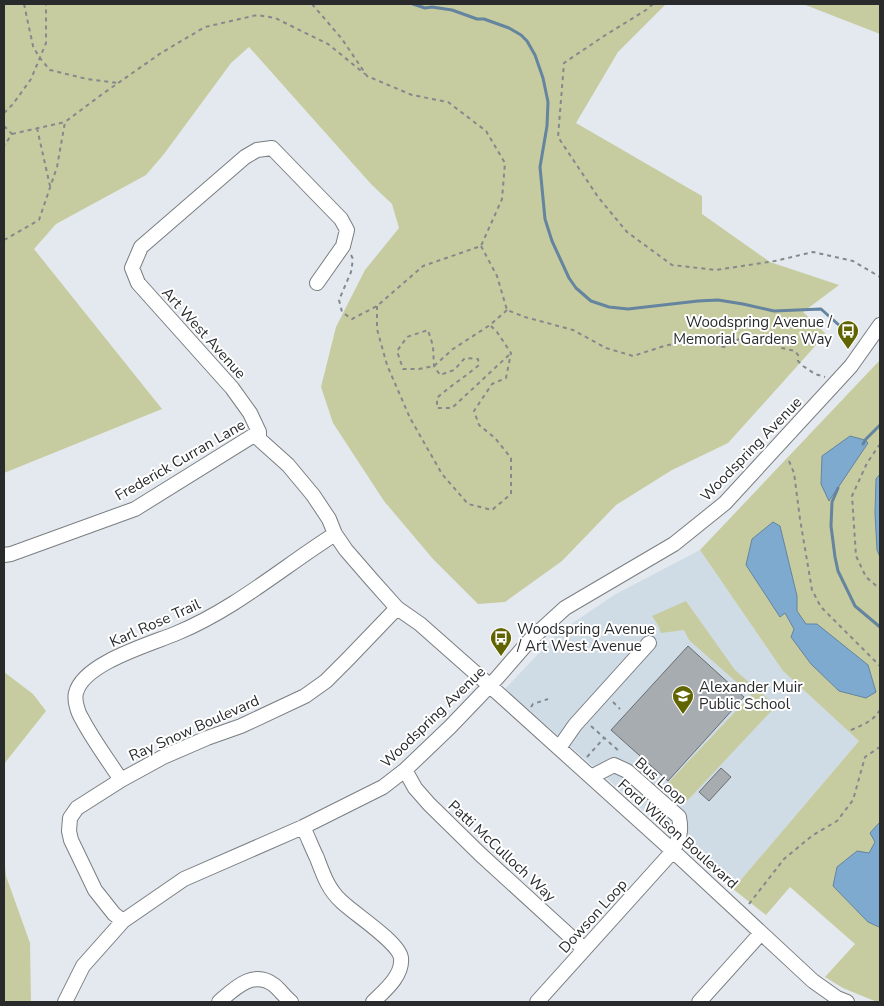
<svg xmlns="http://www.w3.org/2000/svg" width="884" height="1006" font-family="'Nunito Sans',sans-serif">
<style>
.built{fill:#d0dce5}
.green{fill:#c6cc9f}
.water{fill:#7eaad0;stroke:#64849f}
.lines{fill:none;stroke-linecap:round;stroke-linejoin:round}
.stream{stroke:#64849f;stroke-width:3}
.building{fill:#a7acb0;stroke:#686d71}
.minor-casing{stroke:#797e82;stroke-width:16}
.path{stroke:#85898c;stroke-width:2;stroke-dasharray:4 4;stroke-linecap:butt}
.minor{stroke:#fff;stroke-width:14}
.labels{text-anchor:middle;dominant-baseline:central;stroke-width:4;stroke-linejoin:round;paint-order:stroke}
.poi-label{font-size:15px;fill:#282a2c;stroke:#fff;text-anchor:start}
.street-label{font-size:15px;fill:#282a2c;stroke:#fff}
</style>
<rect width="100%" height="100%" fill="#e3e9ee"/>
<path class="built" d="M700,550L783,671L859,741L733,889L505,689L558,633L614,595Z"/>
<path class="green" d="M4,4H666L618,52L576,123L702,196V214L770,262L839,285L803,312L826,334L728,443L672,470L616,505L562,561L505,602L478,604L433,559L384,501L333,423L321,387L336,327L365,270L399,228L392,204L371,184L249,47L231,63L164,154L146,175L56,224L34,249L162,409L4,473Z
M803,4H880V34Z
M880,360V1002H877L843,988L825,977L855,944L790,887L766,915L733,889L859,741L783,671L700,550Z
M686,601L735,670L776,706L686,802L670,789L668,783L751,695L689,640L684,630L661,633L658,625L652,616Z
M4,672L33,694L46,711L4,764Z
M4,854L6,876L30,943L31,1002H4Z"/>
<path class="water" d="M850,436L865,440L868,443L829,501L821,484L822,456Z
M880,474V557L877,550L875,513L876,479Z
M773,522L780,526L797,596V611L806,624H817L868,665L876,692L866,698L839,691L811,664L791,637L794,629L785,613L780,617L746,565L752,539Z
M880,822V926L879,927L868,922L833,886L837,867L857,851L869,853L875,842L870,833Z"/>
<g class="lines">
<path class="stream" d="M413,4L425,8L432,7L452,10L477,19H484L509,28L521,35L527,41L535,55L543,78L548,102L547,126L540,167L545,219L552,241L569,278L576,288L591,301L609,307L628,309L698,301L718,300L743,304L774,311L821,309L840,326
M863,444L866,439L880,425
M838,488L832,502L831,526L835,557L838,571L855,606L880,627"/>
</g>
<path class="building" d="M688,646L744,697L668,781L611,730Z
M721,768L731,777L709,801L699,792Z"/>
<g class="lines">
<g class="minor-casing">
<path id="minor" d="M317,283L343,246L347,230L341,219L272,148L257,150L245,157L141,247L132,268L138,283L232,388L250,413L259,432V439L288,465L313,495L329,519L335,534L346,550L372,580L397,608L420,624L489,685L673,851L813,981L837,998L847,1002
M4,555L11,554L135,509L259,432
M559,748L575,725L649,643
M405,770L415,788L429,804L480,854L584,949
M121,780C108,760 93,740 82,719C78,713 74,700 76,693C83,663 151,644 177,633C235,609 283,567 335,534
M303,827C308,837 312,848 317,858C323,874 328,889 341,901C354,914 399,942 401,958C403,976 384,991 373,1002
M123,921L114,914L95,890L71,840L69,831L70,818L77,808L121,780L163,757L207,738L241,726L305,696L326,681L348,659L397,608
M65,1002L83,966L123,921L184,879L303,827L383,787L405,770L450,727L497,678L530,640L565,608L674,544L725,503L851,366L880,325
M219,1002C234,989 253,969 274,985C280,990 285,997 291,1002
M537,1002L673,851C679,838 682,832 679,817L627,771L614,765L591,777
M699,1002L761,933"/>
</g>
<path class="path" d="M24,4L33,46L39,57L50,70L87,79L118,83
M312,4L342,39L367,76L412,95L448,102L486,131L505,163L502,199L481,246L423,266L377,306L352,319L342,312L339,300L351,272L353,259L351,255
M653,4L646,10L604,36L564,63L558,137L598,197L627,232L672,265L716,270L775,261L813,252L853,261L880,277
M4,113L13,104L31,79L46,43V4
M4,126L12,134L4,146
M37,128L50,186
M12,134L65,122
M4,240L39,220L57,167L65,122L101,95L161,53L205,27L257,15L275,18L328,44L365,74
M481,246L497,276L507,310L525,317L573,330L606,348L633,356L664,346L697,339L724,347L741,338L776,344L782,348L795,351L798,355V361L803,366L815,374L825,377
M377,306V329L387,365L410,418L442,474L468,504L492,510L511,494V458L495,438L479,425L474,411L492,384L506,378L511,353L497,332L490,325
M507,310L490,325L453,349L434,366L419,369H403L397,351L407,337L428,330L433,346L434,366L440,375L454,370L465,358L478,359L479,365C465,377 450,386 437,398V408H452L511,353
M880,444L867,463L852,496L856,556L866,577L880,589
M789,461L794,473L800,519L812,590L821,607L880,666
M613,702L620,709
M531,707L533,704L548,699
M591,726L620,752
M851,730C863,725 873,721 880,710
M587,757L604,738
M749,904L784,859L813,835L837,821L853,800L865,757L880,747"/>
<use href="#minor" class="minor"/>
</g>
<defs>
<g id="bus-pin" transform="scale(1.125)"><path d="M0 17L-7.5 6A9.5 9.5 0 1 1 7.5 6Z" fill="#606502" stroke="#fff"/><path d="M-5-6H5V4H4V6H2V4H-2V6H-4V4H-5ZM-3.5-4V0h7V-4ZM-3.5 1.2v1.5H-2V1.2ZM2 1.2v1.5H3.5V1.2Z" fill="#fff"/></g>
<g id="school-pin" transform="scale(1.125)"><path d="M0 17L-7.5 6A9.5 9.5 0 1 1 7.5 6Z" fill="#606502" stroke="#fff"/><path d="M0-5L7-2L0 1L-7-2ZM-4 1L0 2.5L4 1V4Q0 6-4 4Z" fill="#fff"/></g>
</defs>
<g fill-rule="evenodd">
<use href="#bus-pin" x="848" y="331"/>
<use href="#bus-pin" x="501" y="638"/>
<use href="#school-pin" x="683" y="696"/>
</g>
<g class="labels">
<g class="poi-label">
<text x="832" y="322" text-anchor="end">Woodspring Avenue /<tspan x="832" dy="17">Memorial Gardens Way</tspan></text>
<text x="517" y="629">Woodspring Avenue<tspan x="517" dy="17">/ Art West Avenue</tspan></text>
<text x="699" y="687">Alexander Muir<tspan x="699" dy="17">Public School</tspan></text>
</g>
<g class="street-label">
<text transform="translate(204 333) rotate(48)">Art West Avenue</text>
<text transform="translate(751 449) rotate(-46)">Woodspring Avenue</text>
<text transform="translate(180 460) rotate(-30)">Frederick Curran Lane</text>
<text transform="translate(155 623) rotate(-24)">Karl Rose Trail</text>
<text transform="translate(433 717) rotate(-44)">Woodspring Avenue</text>
<text transform="translate(194 728) rotate(-24)">Ray Snow Boulevard</text>
<text transform="translate(661 781) rotate(41)">Bus Loop</text>
<text transform="translate(678 834) rotate(42)">Ford Wilson Boulevard</text>
<text transform="translate(502 851) rotate(43)">Patti McCulloch Way</text>
<text transform="translate(593 916) rotate(-48)">Dowson Loop</text>
</g>
</g>
<rect width="884" height="1006" fill="none" stroke="#282a2c" stroke-width="10"/>
</svg>
